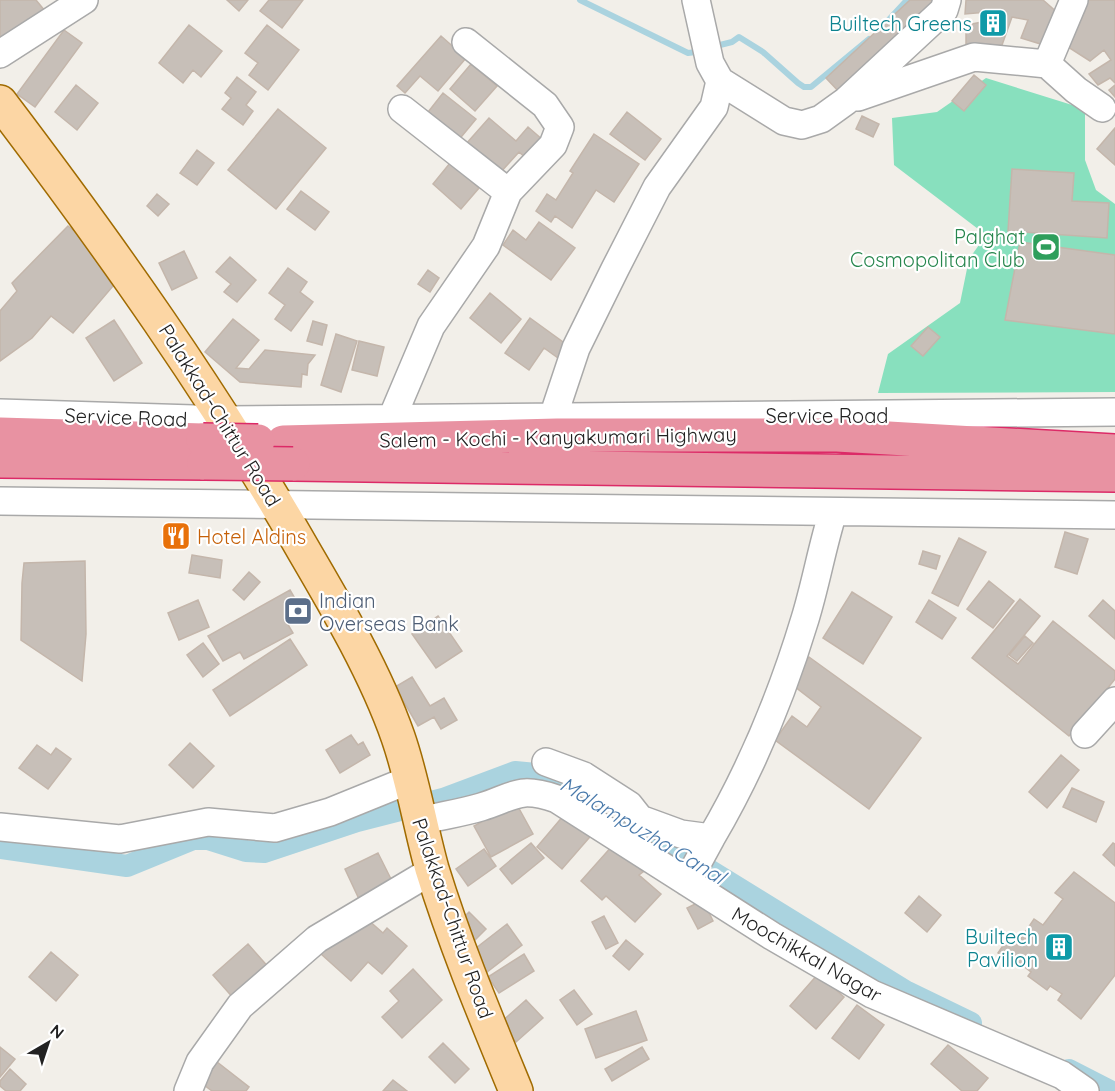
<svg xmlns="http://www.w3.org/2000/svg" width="1115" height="1091" font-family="Quicksand,sans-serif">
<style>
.pitch{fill:#88e0be}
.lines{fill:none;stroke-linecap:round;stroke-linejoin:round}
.stream{stroke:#aad3df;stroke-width:6}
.canal{stroke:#aad3df;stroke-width:22}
.building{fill:#c7bfb8;stroke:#c4b6ab;stroke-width:1.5}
.minor-casing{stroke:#a9a9a9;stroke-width:30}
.major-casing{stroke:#a06b00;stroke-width:36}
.highway-casing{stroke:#dc2a67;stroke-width:36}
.minor{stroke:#fff;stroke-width:27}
.major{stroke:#fcd6a4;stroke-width:33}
.highway{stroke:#e892a2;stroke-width:33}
.highway-bridge-casing{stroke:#dc2a67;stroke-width:36;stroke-linecap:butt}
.highway-bridge{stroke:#e892a2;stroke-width:33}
.labels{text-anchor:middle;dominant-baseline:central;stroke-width:4.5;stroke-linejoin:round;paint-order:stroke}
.culture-label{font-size:20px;fill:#0d838f;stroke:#fff;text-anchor:end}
.leisure-label{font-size:20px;fill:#27864d;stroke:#fff;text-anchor:end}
.street-label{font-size:20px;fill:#222;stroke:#fff}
.food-label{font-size:20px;fill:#c56008;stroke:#fff;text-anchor:start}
.service-label{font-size:20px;fill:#4e5e75;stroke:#fff;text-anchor:start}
.water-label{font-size:21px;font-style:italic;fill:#4a7aab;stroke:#fff}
</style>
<rect width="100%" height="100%" fill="#f2efe9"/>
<path class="pitch" d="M986,78L1085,109V160L1096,190L1115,204V392L878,393L888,354L960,303L969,259L986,235L894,165L892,118L937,112Z"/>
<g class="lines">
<path class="stream" d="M580,0L688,53L696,52
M883,26L907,0
M712,47L732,42L739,37L763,52L798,83L804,87H811L869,39"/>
<path class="canal" d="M633,823L907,992L971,1023
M0,848L127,866L193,839H208L246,851L264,852L357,821L443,799L515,772L558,776L570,783
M1069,1070L1110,1091"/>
</g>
<path class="building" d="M0,0H36L45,11L0,46Z
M227,0H248L239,11Z
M269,0H303L282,28L260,11Z
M910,0H941L841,94L826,78Z
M966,0H1043L1059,14L1047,46L1021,38L1028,20L1012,17L1002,45L966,46V25L987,21L988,12L965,14Z
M1081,0H1115V83L1110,78L1098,85L1089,74L1111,60L1104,50L1090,61L1068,47L1085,11L1078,8Z
M189,25L222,51L201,77L193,70L183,83L159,63Z
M267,25L299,50L268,90L249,75L258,63L245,53Z
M64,30L82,43L35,107L17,94Z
M441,36L466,58L438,91L420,76L405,93L397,86Z
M471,64L497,86L475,111L450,89Z
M974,75L986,85L964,111L952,101Z
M237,77L256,92L246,105L253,111L243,125L222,109L231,98L225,93Z
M76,85L98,103L77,130L55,112Z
M1115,85V97L1109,90Z
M443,93L476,119L457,142L425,116Z
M278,109L326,148L276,209L228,170Z
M627,112L661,139L645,160L610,134Z
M862,116L879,124L873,137L856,129Z
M489,118L516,141L528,127L543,140L527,159L519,152L500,173L466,144Z
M1115,128V165L1097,149Z
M594,134L639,164L614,202L596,190L572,228L555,216L551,222L536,211L547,194L556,200L573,173L570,171Z
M197,150L214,163L197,185L180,173Z
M450,163L479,188L461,209L433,184Z
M1012,169L1074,173L1072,201L1109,203L1107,238L1008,231Z
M301,191L329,212L315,230L287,209Z
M157,194L169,204L158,216L147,206Z
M539,222L575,248L551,280L503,245L513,230L526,240Z
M68,226L78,234L113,286L73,333L51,316L32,338L0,361V311L17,291L12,283Z
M1020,242L1115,255V334L1005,320Z
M184,251L197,278L172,290L159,263Z
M230,257L256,280L237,302L224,292L231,284L216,272Z
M288,268L307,282L300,292L313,302L291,331L275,319L285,305L269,293Z
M428,270L439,278L430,292L418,284Z
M490,293L521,319L501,343L470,318Z
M530,318L574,350L565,363L544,348L529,370L505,353Z
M233,319L259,340L236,368L249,369L265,350L315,355L308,364L307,375L302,374L301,387L240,382L205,352Z
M114,320L142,363L114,381L86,338Z
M313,321L327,325L322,345L307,341Z
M928,327L940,337L923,356L911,346Z
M336,334L357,341L341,392L321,385Z
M359,341L384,347L377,376L352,370Z
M1065,532L1088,539L1077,574L1055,567Z
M959,538L986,552L958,606L932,593Z
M923,551L940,556L936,569L919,564Z
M192,555L222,560L220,578L189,573Z
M85,561L86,634L82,681L21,640L22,583L24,563Z
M249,572L260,582L244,600L233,590Z
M989,581L1014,601L993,628L967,609Z
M290,590L304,614L287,623L293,633L244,659L240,652L223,661L208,636Z
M852,592L892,617L863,664L823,638Z
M1020,599L1040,616L1007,656L1018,664L1053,621L1115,671V679L1069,736L972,658Z
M198,600L209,627L179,640L168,613Z
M929,600L956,618L942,639L916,622Z
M1103,600L1115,611V639L1089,616Z
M438,616L462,651L436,668L412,634Z
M1025,636L1033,643L1017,661L1009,655Z
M290,639L307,665L230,716L213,690Z
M203,643L219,664L203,677L187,655Z
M809,657L921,738L869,809L775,740L792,716L807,727L821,707L790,683Z
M412,677L430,706L444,698L457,720L441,729L434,717L418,726L395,687Z
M351,735L358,745L363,742L370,755L340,773L326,750Z
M190,743L214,766L193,788L169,765Z
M37,745L51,755L56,748L71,759L48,789L19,768Z
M1061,755L1079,770L1047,808L1029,792Z
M1072,788L1104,802L1096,822L1063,807Z
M516,803L533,834L491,857L474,826Z
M569,809L595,831L562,869L537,847Z
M531,843L544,858L512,884L500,869Z
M1113,843L1115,844V866L1103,855Z
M613,845L643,872L639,875L661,894L635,922L606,896L602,900L581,881Z
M484,849L496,866L468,886L456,869Z
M378,853L401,899H359L345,869Z
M1074,872L1115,903V975L1081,1019L1058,1000L1062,994L1050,986L1047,990L1028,976L1031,972L1013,958L1007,961L998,953L1011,934L1020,940L1034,919L1043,925L1063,899L1055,893Z
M919,896L941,915L927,932L905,913Z
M703,900L713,921L698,929L687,908Z
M359,912L383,933L387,928L407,946L382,974L368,962L351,981L321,954Z
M469,912L486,929L474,941L457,924Z
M604,916L618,943L606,949L592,922Z
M507,924L522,945L478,979L462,959Z
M626,940L643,954L629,970L613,956Z
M248,944L270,969L235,1000L213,975Z
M51,952L78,975L56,1001L29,977Z
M524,954L534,971L499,993L488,977Z
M413,969L442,1000L402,1038L382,1017L399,1001L390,991Z
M818,974L844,997L816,1029L790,1006Z
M574,990L592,1014L577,1025L560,1000Z
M526,1000L543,1018L516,1042L500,1023Z
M857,1005L884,1025L859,1059L832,1038Z
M636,1011L647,1040L596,1058L585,1029Z
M443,1043L469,1069L455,1083L429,1057Z
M948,1045L988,1078L977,1091H962L931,1064Z
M0,1047L15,1059L0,1077Z
M642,1047L649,1059L612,1081L605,1069Z
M212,1058L249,1087L246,1091H212L196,1079Z
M10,1069L26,1084L20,1091H6L0,1086V1081Z
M393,1080L407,1091H383Z"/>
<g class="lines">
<g class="minor-casing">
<path id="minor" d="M0,54L84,0
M1047,64L1074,0
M720,81L784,121L802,125L821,119L846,101L944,10L947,0
M858,97L974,57L1047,64L1076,90L1102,108
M402,109L508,192
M0,413L226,420L1115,412
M553,417L576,348L615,269L657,187L714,107L720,81L710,63L696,0
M392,418L431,326L486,246L508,192L553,145L560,127L545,105L466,42
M0,501L1115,515
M1085,734L1115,701
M546,762L584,776L629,805L640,819L681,834L711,838C751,770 782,695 805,619C816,583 822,547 833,512
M420,821C440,816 461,813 481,807C516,796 518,786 557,799L772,936L872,994L1062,1075L1085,1091
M0,827L120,839L208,822L275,828L330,812L409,780
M687,882L711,838
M188,1091L200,1062L240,1006L317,939L433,870"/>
</g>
<g class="major-casing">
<path id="major" d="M0,102C110,247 214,393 304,551C338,609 376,674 398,737C413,780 420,826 432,869C455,944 486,1018 516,1091"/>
</g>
<g class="highway-casing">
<path id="highway" d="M0,434L203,440
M283,442L557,435H837L1115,451
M0,461L204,463
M293,464L1115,475"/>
</g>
<use href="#minor" class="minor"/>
<use href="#major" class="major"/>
<use href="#highway" class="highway"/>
<g class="highway-bridge-casing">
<path id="highway-bridge" d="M203,440L258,441
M204,463L293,464"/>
</g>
<use href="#highway-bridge" class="highway-bridge"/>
</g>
<defs>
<g id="building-square" transform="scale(1.5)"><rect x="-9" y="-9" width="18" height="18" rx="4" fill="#0f9aa8" stroke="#fff"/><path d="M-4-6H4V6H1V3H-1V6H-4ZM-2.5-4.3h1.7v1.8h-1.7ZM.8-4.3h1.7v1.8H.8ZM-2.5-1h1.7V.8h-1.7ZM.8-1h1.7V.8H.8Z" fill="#fff"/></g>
<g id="stadium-square" transform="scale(1.5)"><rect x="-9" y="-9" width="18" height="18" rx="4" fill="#2e9e5b" stroke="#fff"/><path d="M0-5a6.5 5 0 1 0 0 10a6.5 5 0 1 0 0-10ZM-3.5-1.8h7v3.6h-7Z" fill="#fff"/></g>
<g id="restaurant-square" transform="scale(1.5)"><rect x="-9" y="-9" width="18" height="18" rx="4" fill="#e8710a" stroke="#fff"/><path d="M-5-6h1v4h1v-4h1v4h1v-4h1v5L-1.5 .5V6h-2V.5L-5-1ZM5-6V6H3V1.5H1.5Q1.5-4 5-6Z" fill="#fff"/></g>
<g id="bank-square" transform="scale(1.5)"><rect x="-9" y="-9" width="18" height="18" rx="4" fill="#5c6f8a" stroke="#fff"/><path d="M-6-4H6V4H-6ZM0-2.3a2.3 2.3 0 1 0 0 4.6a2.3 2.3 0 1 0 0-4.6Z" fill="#fff"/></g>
</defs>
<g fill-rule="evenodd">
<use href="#building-square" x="993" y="23"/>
<use href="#stadium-square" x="1046" y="247"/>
<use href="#restaurant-square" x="176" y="536"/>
<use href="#bank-square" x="298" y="611"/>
<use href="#building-square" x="1059" y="947"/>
</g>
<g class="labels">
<g class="culture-label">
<text x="972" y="23">Builtech Greens</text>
<text x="1038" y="936">Builtech<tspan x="1038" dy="23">Pavilion</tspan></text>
</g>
<g class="leisure-label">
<text x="1025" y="236">Palghat<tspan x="1025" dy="23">Cosmopolitan Club</tspan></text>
</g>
<g class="street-label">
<text transform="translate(220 415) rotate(58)">Palakkad-Chittur Road</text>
<text x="827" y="415">Service Road</text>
<text transform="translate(126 417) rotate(2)">Service Road</text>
<text transform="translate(558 437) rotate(-1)">Salem - Kochi - Kanyakumari Highway</text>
<text transform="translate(453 918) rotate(71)">Palakkad-Chittur Road</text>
<text transform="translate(807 954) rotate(30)">Moochikkal Nagar</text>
</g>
<g class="food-label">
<text x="197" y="536">Hotel Aldins</text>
</g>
<g class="service-label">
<text x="319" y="600">Indian<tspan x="319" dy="23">Overseas Bank</tspan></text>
</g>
<g class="water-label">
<text transform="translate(643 830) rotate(31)">Malampuzha Canal</text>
</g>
</g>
<g transform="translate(48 1043) rotate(39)" stroke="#ffffff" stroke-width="4.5" paint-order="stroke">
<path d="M0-4.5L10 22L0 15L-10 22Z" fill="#222222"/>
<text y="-9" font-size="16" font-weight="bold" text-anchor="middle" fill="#222222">N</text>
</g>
</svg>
